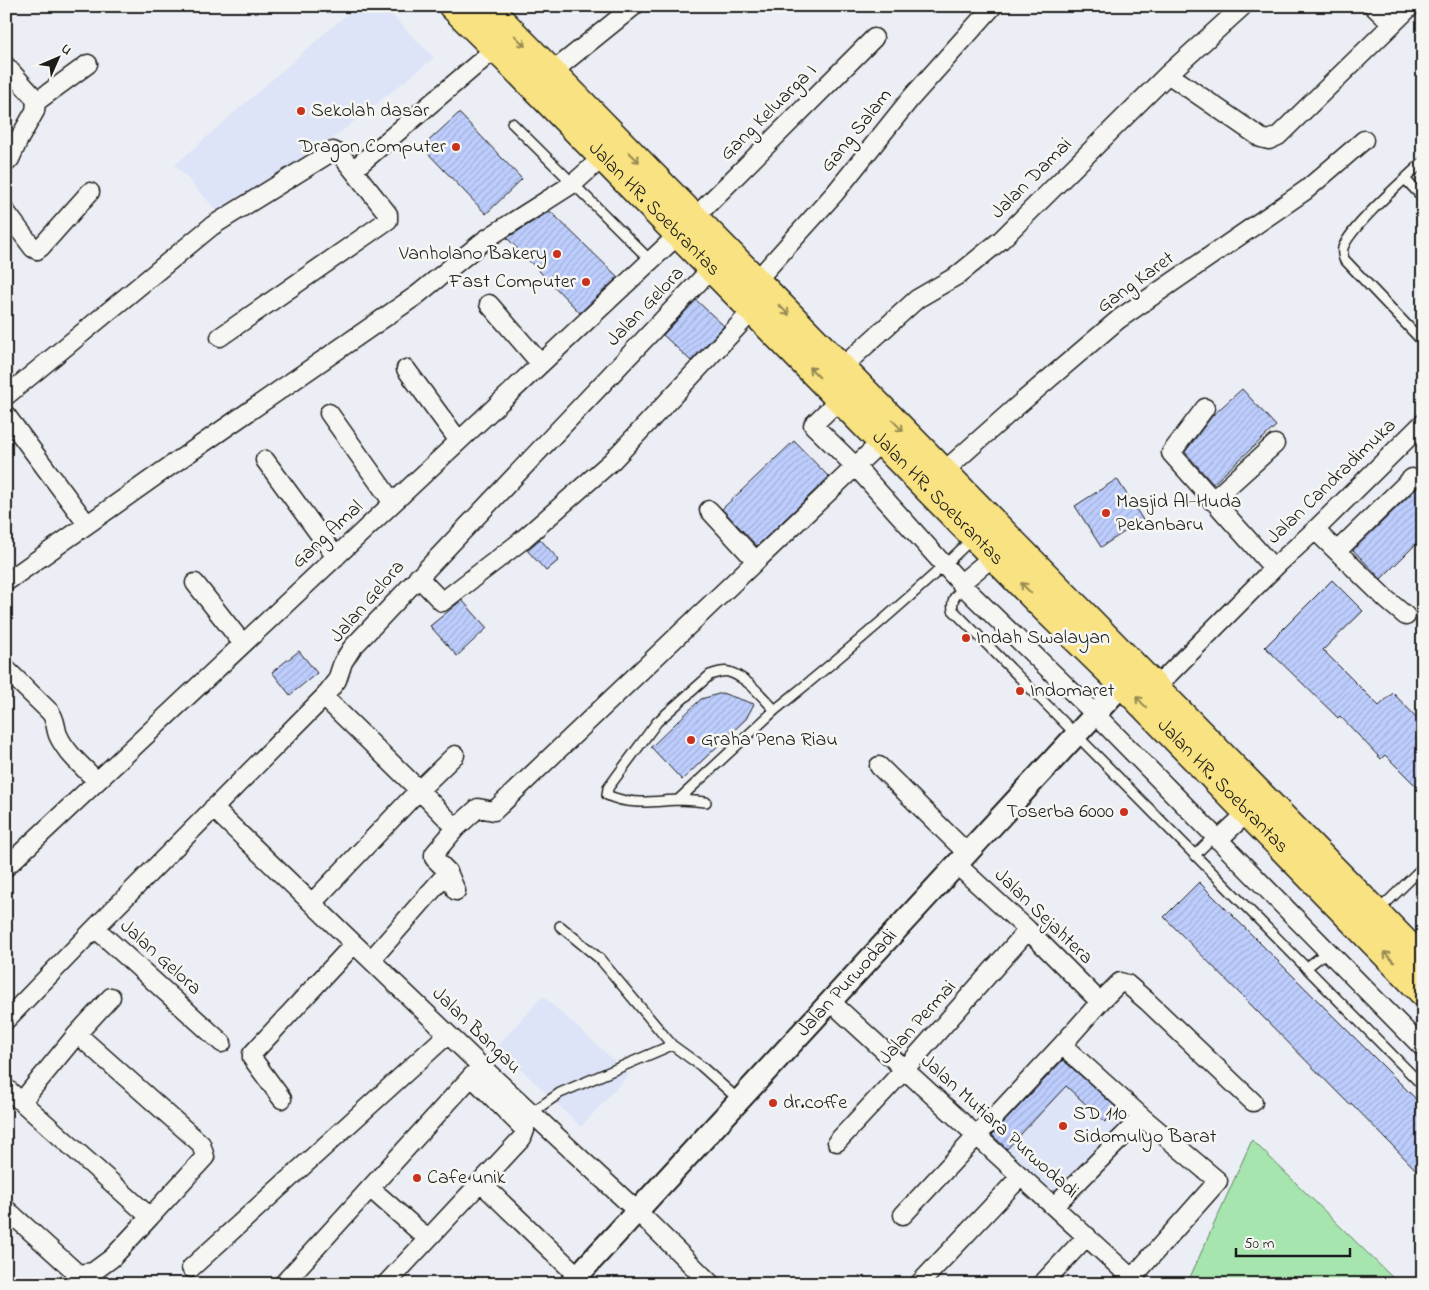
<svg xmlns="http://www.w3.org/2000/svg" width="1429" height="1290" font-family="'Indie Flower',sans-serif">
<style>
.built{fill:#dde4f7}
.park{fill:#a6e6ae;stroke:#618165}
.building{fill:url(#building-hatch);stroke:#1c1c1c}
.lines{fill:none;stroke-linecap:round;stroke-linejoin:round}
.service-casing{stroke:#1c1c1c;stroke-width:12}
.minor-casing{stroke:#1c1c1c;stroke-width:21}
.tertiary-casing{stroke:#1c1c1c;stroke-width:25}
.primary-casing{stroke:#1c1c1c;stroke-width:31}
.service{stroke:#f6f6f2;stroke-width:9}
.minor{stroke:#f6f6f2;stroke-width:18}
.tertiary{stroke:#f6f6f2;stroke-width:21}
.primary{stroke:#f8e281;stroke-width:28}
.oneway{stroke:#958954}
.poi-dot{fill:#c8321e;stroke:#f6f6f2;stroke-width:2}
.labels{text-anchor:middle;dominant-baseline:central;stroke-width:5;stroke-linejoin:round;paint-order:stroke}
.poi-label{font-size:20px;fill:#1c1c1c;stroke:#f6f6f2;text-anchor:start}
.street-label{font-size:20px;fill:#1c1c1c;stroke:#f6f6f2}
</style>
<defs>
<pattern id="building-hatch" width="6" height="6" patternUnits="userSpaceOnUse" patternTransform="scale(1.25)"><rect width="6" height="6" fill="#bdcdfd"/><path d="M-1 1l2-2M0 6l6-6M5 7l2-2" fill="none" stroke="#a2afd8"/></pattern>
</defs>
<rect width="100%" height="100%" fill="#ebeef4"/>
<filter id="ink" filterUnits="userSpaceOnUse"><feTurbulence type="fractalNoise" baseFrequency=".02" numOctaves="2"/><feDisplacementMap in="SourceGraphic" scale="10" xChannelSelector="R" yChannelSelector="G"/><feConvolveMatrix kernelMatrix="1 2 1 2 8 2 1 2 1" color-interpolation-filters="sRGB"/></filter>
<g filter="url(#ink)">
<path class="built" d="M356,6H383L434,58L294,169L221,215L175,165Z
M543,996L629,1074L581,1127L497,1046Z
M1066,1054L1134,1117L1061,1198L992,1136Z"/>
<path class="park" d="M1252,1140L1399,1284H1187Z"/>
<path class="building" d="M459,113L522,179L486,214L422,147Z
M550,211L618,277L580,313L507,238Z
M696,300L724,326L691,361L663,335Z
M1242,389L1276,426L1213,484L1185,452L1213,415Z
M794,441L829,477L757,546L722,509Z
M1423,476V537L1381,579L1353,550L1419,486Z
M1117,479L1143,520L1101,547L1075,506Z
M540,539L559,560L546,571L527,550Z
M1332,580L1363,611L1323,650L1379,706L1393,693L1423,724V793L1385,755L1381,759L1340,716L1338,718L1265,647Z
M462,600L487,628L457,656L430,626Z
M299,651L317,673L290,695L272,672Z
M722,693L754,704L746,719L682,780L651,747L701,699Z
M1199,882L1423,1106V1177L1351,1103L1350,1105L1164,917Z
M1063,1060L1118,1109L1105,1122L1066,1086L1007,1149L992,1135Z"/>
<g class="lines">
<g class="service-casing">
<path id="service" d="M512,123L651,261
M1423,162C1405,179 1350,227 1343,248C1342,252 1343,255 1344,259L1423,342
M1405,179L1423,198
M964,587C956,595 951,598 953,610L1423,1086
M678,800L775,710
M706,802C696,801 687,800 678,800C654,801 630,806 607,795L608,788L657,722L710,675C716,673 723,670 729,672C748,678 762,697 775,710C843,655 910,599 973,538
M1195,855L1214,836
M1378,911L1423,867
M560,926L600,959L672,1045
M1306,968L1328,951
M531,1113L560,1093L672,1045L701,1066L739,1100"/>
</g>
<g class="minor-casing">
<path id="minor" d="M1373,6L1392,24
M6,66L33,96L36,102L35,111L19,139L10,159L6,163
M551,73L634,6
M1168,74L1261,138L1269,140L1278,136L1411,6
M36,102L88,64
M353,170L496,48
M6,212L33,248L37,250L41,247L90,192
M694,218L874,38
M756,281L835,193L911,98L993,6
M489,304L541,364
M841,368L917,299L958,275L1001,240L1168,74L1243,6
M406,369L459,441
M6,396L212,226L333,151L341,155L388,214V220L220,337
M841,398L813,425L856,467L964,587L1095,714L1423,1048
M1205,408L1171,453L1268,562L1273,565L1279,563L1315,530L1423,423
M329,413L393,503
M6,415L87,524
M265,460L336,557
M943,472L1016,407L1119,319L1306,190L1364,140
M1212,501L1275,444
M709,510L756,561
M1315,530L1387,600L1406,616
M1337,551L1412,478
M418,577L442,602L520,542L612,461L753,310
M6,582L160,473L417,295L486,239L574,183L603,157
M195,583L243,644
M961,583L995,555
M6,669L50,712C56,719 55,727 58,735C66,753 84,768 97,781
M1155,688L1279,563
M324,697L419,790L456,828
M879,766L967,853
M213,808L481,1066L637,1211L711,1284
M1218,840L1248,812
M956,864L1028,930L1100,1002
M6,867L679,234
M456,891L448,872L434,858V854L456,828L478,808L494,811L882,441
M312,903L419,790L455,755
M95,928L222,1043
M371,960L448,872
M830,1001L1138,1284
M6,1020L95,928L324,697L337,680L343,662L352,648L712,268
M77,1034L201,1144L205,1157L150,1217
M1062,1045L1142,1117L1218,1181L1132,1278
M6,1088L150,1217L112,1258L93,1272L78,1274
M282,1099L252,1058V1054L354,944
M22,1101L77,1034L111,997
M837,1142L904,1070L1028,930
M480,1182L578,1276
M370,1188L428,1239
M1054,1206L1142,1117
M6,1209L78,1274L69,1284
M903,1215L1062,1045L1100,1002L1120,982L1127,984L1148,1002L1253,1102
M191,1268L448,1034
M283,1284L481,1066
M386,1284L522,1138L525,1130L472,1077
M919,1284L1021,1176
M1042,1284L1087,1236"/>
</g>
<g class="tertiary-casing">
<g id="tertiary">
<path id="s1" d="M570,1284L1123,684"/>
</g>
</g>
<g class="primary-casing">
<g id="primary">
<path id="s2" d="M453,6L509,61L1046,609L1123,684L1423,992"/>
<path d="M486,6L1423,961"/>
</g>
</g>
<use href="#service" class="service"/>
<use href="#minor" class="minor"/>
<use href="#tertiary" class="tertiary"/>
<use href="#primary" class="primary"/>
</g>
<defs><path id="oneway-shaft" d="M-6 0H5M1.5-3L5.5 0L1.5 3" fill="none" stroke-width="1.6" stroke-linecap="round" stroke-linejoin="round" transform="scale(1.25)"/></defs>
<g class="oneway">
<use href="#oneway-shaft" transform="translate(520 41) rotate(46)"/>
<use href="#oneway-shaft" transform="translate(634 157) rotate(45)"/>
<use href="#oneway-shaft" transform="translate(784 310) rotate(45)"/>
<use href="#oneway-shaft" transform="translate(814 372) rotate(-135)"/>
<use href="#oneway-shaft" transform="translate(898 426) rotate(46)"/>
<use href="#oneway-shaft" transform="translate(1026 588) rotate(-134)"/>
<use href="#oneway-shaft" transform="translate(1141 702) rotate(-134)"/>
<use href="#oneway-shaft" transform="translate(1389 957) rotate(-134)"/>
</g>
</g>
<g class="poi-dot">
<circle cx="301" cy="111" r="5"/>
<circle cx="456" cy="147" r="5"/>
<circle cx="557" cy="254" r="5"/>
<circle cx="586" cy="282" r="5"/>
<circle cx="1106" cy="513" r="5"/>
<circle cx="966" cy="638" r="5"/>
<circle cx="1020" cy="691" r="5"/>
<circle cx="691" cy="740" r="5"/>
<circle cx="1124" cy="812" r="5"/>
<circle cx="773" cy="1103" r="5"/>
<circle cx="1063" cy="1126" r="5"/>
<circle cx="417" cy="1178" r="5"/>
</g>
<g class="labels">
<g class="poi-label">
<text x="311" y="111">Sekolah dasar</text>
<text x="446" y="147" text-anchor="end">Dragon Computer</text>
<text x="547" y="254" text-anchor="end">Vanholano Bakery</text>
<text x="576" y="282" text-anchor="end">Fast Computer</text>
<text x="1116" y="502">Masjid Al-Huda<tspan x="1116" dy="23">Pekanbaru</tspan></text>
<text x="976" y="638">Indah Swalayan</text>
<text x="1030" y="691">Indomaret</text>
<text x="701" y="740">Graha Pena Riau</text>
<text x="1114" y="812" text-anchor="end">Toserba 6000</text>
<text x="783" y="1103">dr.coffe</text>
<text x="1073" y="1114">SD 110<tspan x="1073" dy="23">Sidomulyo Barat</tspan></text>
<text x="427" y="1178">Cafe unik</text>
</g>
<g class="street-label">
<text transform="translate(769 113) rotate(-45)">Gang Keluarga I</text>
<text transform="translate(857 131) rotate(-51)">Gang Salam</text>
<text transform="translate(1032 179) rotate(-45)">Jalan Damai</text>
<text stroke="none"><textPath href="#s2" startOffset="286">Jalan HR. Soebrantas</textPath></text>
<text transform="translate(1136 283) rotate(-36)">Gang Karet</text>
<text transform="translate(646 307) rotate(-46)">Jalan Gelora</text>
<text transform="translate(1332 482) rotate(-44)">Jalan Candradimuka</text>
<text stroke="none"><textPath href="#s2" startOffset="691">Jalan HR. Soebrantas</textPath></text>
<text transform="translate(328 535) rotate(-43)">Gang Amal</text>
<text transform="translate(368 602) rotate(-49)">Jalan Gelora</text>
<text stroke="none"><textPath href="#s2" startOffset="1096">Jalan HR. Soebrantas</textPath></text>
<text transform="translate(1043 917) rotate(44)">Jalan Sejahtera</text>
<text transform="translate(160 958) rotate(42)">Jalan Gelora</text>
<text stroke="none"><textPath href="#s1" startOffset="409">Jalan Purwodadi</textPath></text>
<text transform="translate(918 1023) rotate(-48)">Jalan Permai</text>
<text transform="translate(476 1031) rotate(44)">Jalan Bangau</text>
<text transform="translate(999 1127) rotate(42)">Jalan Mutiara Purwodadi</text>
</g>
</g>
<rect width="1429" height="1290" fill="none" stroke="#f6f6f2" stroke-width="25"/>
<rect x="12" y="12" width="1404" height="1265" fill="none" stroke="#1c1c1c" stroke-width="2" filter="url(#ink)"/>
<g transform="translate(58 58) rotate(45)" stroke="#f6f6f2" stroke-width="4" paint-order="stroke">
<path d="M0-4L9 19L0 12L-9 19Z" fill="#1c1c1c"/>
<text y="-8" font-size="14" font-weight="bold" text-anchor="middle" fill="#1c1c1c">U</text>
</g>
<path d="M1236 1248v8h114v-8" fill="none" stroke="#1c1c1c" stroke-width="2.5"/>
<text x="1244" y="1248" font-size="15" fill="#1c1c1c" stroke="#f6f6f2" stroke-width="4" paint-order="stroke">50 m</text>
</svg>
